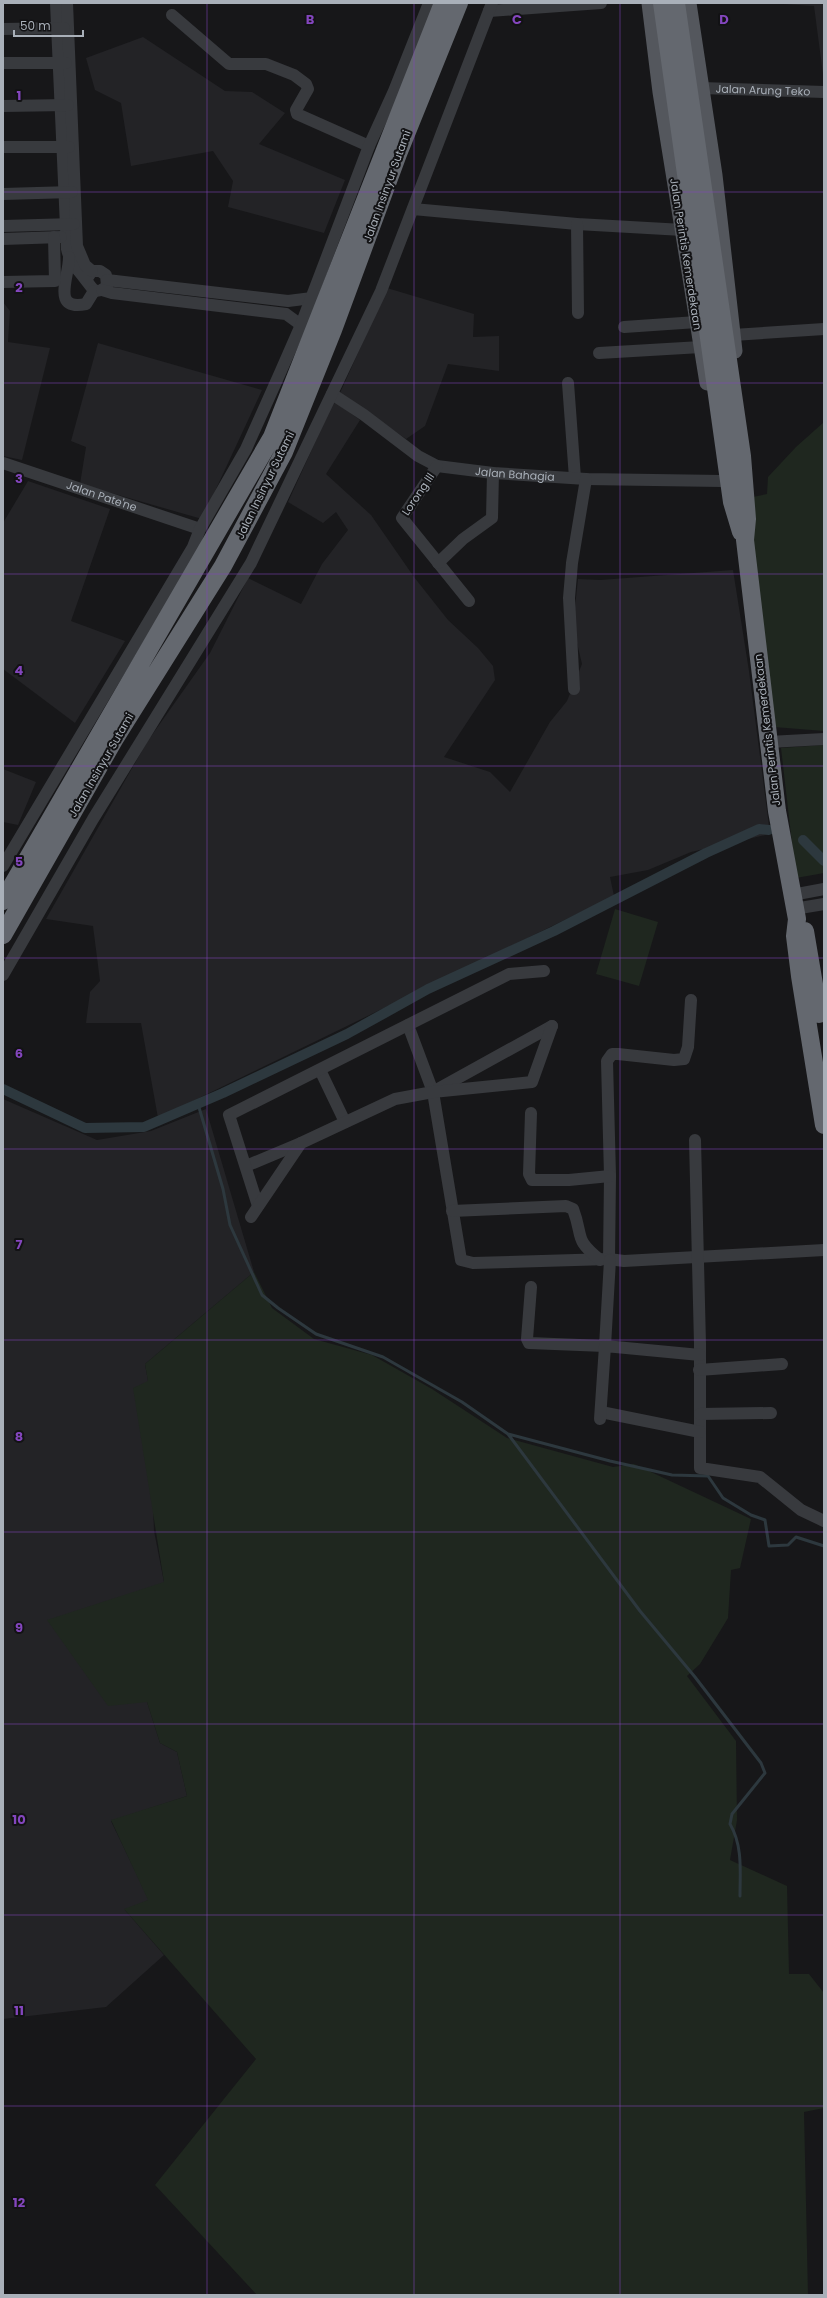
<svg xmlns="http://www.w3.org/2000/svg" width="827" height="2298" font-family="Poppins,sans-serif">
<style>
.built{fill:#232326}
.green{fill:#1f271f}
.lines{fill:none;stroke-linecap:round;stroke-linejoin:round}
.stream{stroke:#2d383e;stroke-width:3}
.canal{stroke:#2d383e;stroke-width:10}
.minor{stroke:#383a3e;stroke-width:12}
.major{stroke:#54575d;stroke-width:15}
.highway{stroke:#64686f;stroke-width:18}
.grid{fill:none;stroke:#8446be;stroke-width:1;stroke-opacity:0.55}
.labels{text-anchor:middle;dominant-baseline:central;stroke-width:4;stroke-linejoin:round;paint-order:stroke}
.street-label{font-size:11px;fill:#a9b0b9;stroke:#121214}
.grid-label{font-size:13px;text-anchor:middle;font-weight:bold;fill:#8446be;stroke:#121214;stroke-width:4;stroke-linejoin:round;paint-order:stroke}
</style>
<rect width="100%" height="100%" fill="#171719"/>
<path class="built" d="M767,3H824V82L814,6Z
M143,37L225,91L252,92L285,113L259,144L345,180L324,233L228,207L233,181L213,151L131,166L121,103L95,90L86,58Z
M387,288L474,314L473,337L499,336V371L448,364L425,426L406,439L340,393Z
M3,302L10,311L8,342L50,348L22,460L3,456Z
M98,343L262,390L202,519L80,484L86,447L71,441Z
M334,401L360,420L326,474L371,515L414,577L448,620L478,648L493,666L495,680L444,757L490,772L510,792L550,722L567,701L582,664L573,626L578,579L600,580L733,570L749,671L770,834L691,852L648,870L610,877L614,896L158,1118L141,1023H86L90,992L100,981L93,926L46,919L147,742L210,653L248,578L301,604L322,564L348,530L336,512L323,523L288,502Z
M28,481L110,509L71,621L125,641L75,723L3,669V523Z
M3,769L36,782L18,825L3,822Z
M3,1099L97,1140L151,1131L206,1109L254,1272L145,1364L148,1381L154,1531L164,1582L147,1702L160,1743L177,1752L187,1796L111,1821L149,1900L125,1910L164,1955L106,2007L3,2019Z"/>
<path class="green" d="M824,422V731L774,727L748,498L767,494L768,477L796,447Z
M824,745V873L796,878L781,748Z
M615,909L658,922L639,986L596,974Z
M254,1272L272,1308L314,1339L372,1355L432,1389L507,1438L613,1467L634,1464L751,1519L740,1568L731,1570L728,1618L700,1664L687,1676L736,1741L737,1820L730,1860L787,1886L789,1974H809L824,1993V2108L804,2112L808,2295H257L155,2185L256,2059L124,1909L148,1900L111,1820L187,1796L177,1752L160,1743L147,1702L108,1706L47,1620L164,1582L133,1388L148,1381L145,1364Z"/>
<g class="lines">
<path class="stream" d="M198,1104L223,1189L230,1225L262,1295L278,1308L316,1334L383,1357L462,1402L508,1434L610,1461L672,1475L708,1476L723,1498L751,1515L765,1520L769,1546L788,1545L796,1537L824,1546
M508,1434L640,1611L695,1677L761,1763L765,1773L732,1814L730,1824C743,1846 740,1872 740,1896"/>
<path class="canal" d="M803,840L824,861
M3,1089L85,1128L144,1127L223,1093L347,1034L428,989L554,931L706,853L759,829L769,830"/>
<g class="minor">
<path d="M56,3L67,249C70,263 77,268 85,279C92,287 94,297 107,286L106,275L100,271H92L86,280"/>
<path d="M67,3L77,246L85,265L92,271"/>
<path d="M489,11L601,3"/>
<path d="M172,15L229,64H266L294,75L306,84L308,89L296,110L297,114L369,146"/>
<path d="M3,29L64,28"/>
<path d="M3,63H66"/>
<path id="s1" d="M701,88L824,92"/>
<path d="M3,106L68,105"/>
<path d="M3,147H69"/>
<path d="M3,194L72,192"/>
<path d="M413,209L577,224L683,230"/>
<path d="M577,224L578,313"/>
<path d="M3,226L74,224"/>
<path d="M3,239L61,237"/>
<path d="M69,257C69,278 51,311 86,304L94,291"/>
<path d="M107,280L288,301L312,298"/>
<path d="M3,282L55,281L54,237"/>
<path d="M102,290L112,293L286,314L301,325"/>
<path d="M624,327L697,322"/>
<path d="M733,335L824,329"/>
<path d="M599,353L701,347"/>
<path d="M568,383L575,478"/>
<path id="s2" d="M332,394L364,415L418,456L437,466L493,473L586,479L722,481"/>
<path id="s3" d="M3,463L200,529"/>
<path d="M437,466L402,518L469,601"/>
<path d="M438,563L463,539L492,518L493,473"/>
<path d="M574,689L569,598L572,563L586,479"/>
<path d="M769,742L824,739"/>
<path d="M3,866L193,547L200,529L246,449L280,373L301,325L369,146L394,91L429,3"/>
<path d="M792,895L824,889"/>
<path d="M794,909L824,904"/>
<path d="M3,975L93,819L251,563L381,291L492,3"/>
<path d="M691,1000L688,1047L684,1059L674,1060L618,1054H612L607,1061L610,1176L609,1259L624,1261L824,1250"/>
<path d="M408,1025L433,1092L461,1260L473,1263L609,1259"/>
<path d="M320,1070L345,1122"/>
<path d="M438,1089L552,1026"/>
<path d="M531,1113L529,1174L532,1180H569L610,1176"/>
<path d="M695,1140L700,1344V1468L760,1477L801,1510L824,1521"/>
<path d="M246,1166L301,1143"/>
<path d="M258,1206L229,1115L509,974L544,971"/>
<path d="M452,1211L566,1206L573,1209C584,1238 573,1238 600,1260"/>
<path d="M251,1217L301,1143L395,1099L433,1092L532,1082L552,1026"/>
<path d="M531,1287L527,1339L529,1343L605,1346L610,1260"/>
<path d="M699,1370L782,1364"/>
<path d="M601,1412L700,1432"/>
<path d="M700,1414L771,1413"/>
<path d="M600,1419L605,1346L700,1355"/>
</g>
<path class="major" d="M649,3L660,92L707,383
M689,3L715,175L735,351"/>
<path class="highway" d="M662,3L732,502L741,532
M676,3L742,456L747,519L745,540L777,811L797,919L795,936L800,976L824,1125
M3,901L272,437L443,3
M805,931L819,1014
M3,935L114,740L223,566L284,452L333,330L398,154L459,3"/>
</g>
<path class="grid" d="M207,3V2295M414,3V2295M620,3V2295M3,192H824M3,383H824M3,574H824M3,766H824M3,958H824M3,1149H824M3,1340H824M3,1532H824M3,1724H824M3,1915H824M3,2106H824"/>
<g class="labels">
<g class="street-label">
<text stroke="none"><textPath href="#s1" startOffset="62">Jalan Arung Teko</textPath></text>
<text transform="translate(387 186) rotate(-70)">Jalan Insinyur Sutami</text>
<text transform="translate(686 254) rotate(81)">Jalan Perintis Kemerdekaan</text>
<text stroke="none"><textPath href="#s2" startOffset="206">Jalan Bahagia</textPath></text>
<text transform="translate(265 485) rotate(-64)">Jalan Insinyur Sutami</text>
<text transform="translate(418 494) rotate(-56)">Lorong lll</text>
<text stroke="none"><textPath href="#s3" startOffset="104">Jalan Pate'ne</textPath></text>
<text transform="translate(767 730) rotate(-97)">Jalan Perintis Kemerdekaan</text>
<text transform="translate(101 765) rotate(-60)">Jalan Insinyur Sutami</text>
</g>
</g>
<g class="grid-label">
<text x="310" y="24">B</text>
<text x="517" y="24">C</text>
<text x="724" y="24">D</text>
<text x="19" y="100">1</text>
<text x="19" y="292">2</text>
<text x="19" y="483">3</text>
<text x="19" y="675">4</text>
<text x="19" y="866">5</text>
<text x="19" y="1058">6</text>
<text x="19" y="1249">7</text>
<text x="19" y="1441">8</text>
<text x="19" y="1632">9</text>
<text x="19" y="1824">10</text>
<text x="19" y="2015">11</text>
<text x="19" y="2207">12</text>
</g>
<rect width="827" height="2298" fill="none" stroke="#a9b0b9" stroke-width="8"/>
<path d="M14 30v6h69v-6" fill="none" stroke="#a9b0b9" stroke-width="2"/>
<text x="20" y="30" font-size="12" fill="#a9b0b9" stroke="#121214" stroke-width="3" paint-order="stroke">50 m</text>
</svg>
